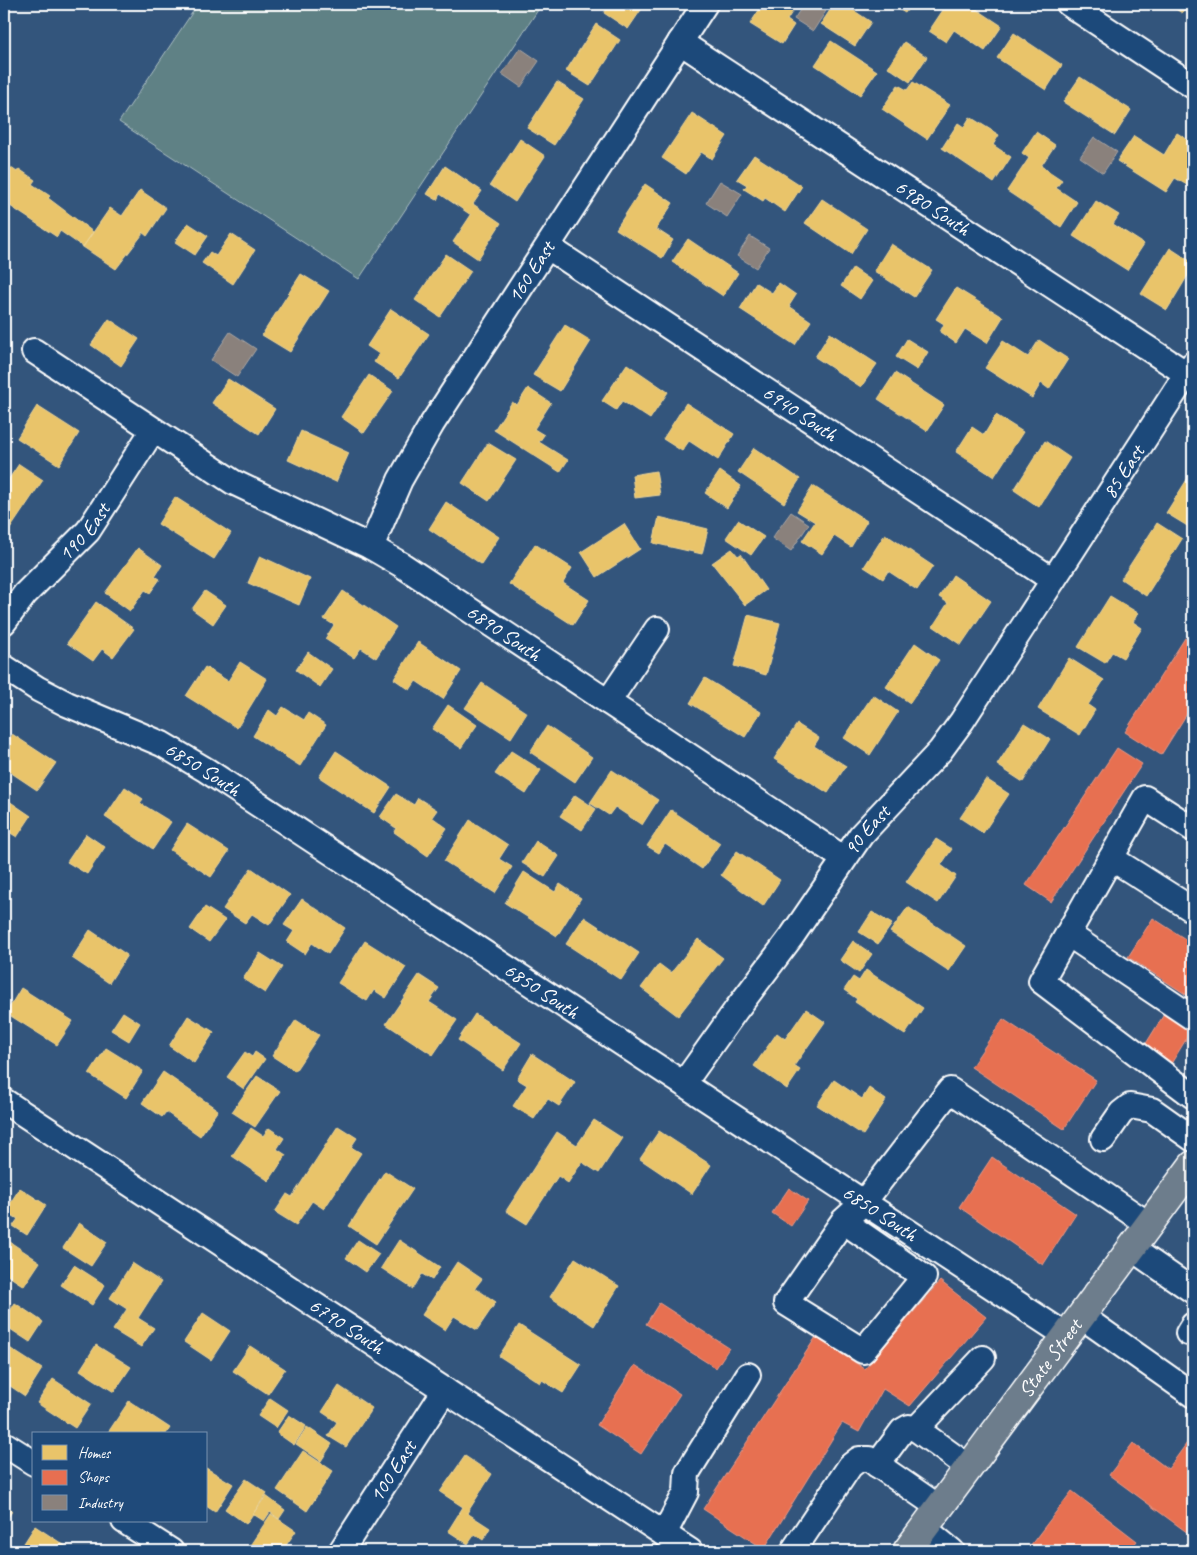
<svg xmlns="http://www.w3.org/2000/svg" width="1197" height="1555" font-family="Caveat,sans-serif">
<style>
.green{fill:#5e8185;stroke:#aec0c2}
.homes{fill:#e9c46a;stroke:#f0d697}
.shops{fill:#e76f51;stroke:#ee9a85}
.industry{fill:#8a817c;stroke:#ada7a3}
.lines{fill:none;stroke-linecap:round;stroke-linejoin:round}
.minor-casing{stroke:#fff;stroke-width:28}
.major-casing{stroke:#fff;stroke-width:31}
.minor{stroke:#1f4a7a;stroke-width:24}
.major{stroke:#6d7d8c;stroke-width:28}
.labels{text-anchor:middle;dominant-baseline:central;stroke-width:5;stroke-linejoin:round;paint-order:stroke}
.street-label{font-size:21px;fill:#fff;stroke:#1f4a7a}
</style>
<rect width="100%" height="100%" fill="#33557c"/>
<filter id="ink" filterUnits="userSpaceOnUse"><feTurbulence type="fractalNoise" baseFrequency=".02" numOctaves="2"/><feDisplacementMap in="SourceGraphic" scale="10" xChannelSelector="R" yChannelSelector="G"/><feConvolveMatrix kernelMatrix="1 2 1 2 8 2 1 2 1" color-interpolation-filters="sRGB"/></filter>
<g filter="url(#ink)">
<path class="green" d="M198,4H542L359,279L119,122Z"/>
<path class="homes" d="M610,4H645L628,29L604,13Z
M763,4H797L787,20L794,25L782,44L750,24Z
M834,4H844L871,22L855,46L821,24Z
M890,4H911L905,13Z
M947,4H969L1002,26L985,51L954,30L946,42L929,31Z
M1168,4H1188L1182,13Z
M596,24L620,40L590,86L566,71Z
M1014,33L1062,65L1046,90L997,58Z
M831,41L877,71L860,95L815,65Z
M904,42L927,57L910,82L888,67Z
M1080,77L1131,110L1115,135L1063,102Z
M557,82L584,99L554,145L527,128Z
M913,82L950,105L927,139L882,109L898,85L907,90Z
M692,113L727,136L712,159L701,152L686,174L662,158Z
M970,117L999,135L993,145L1011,157L994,183L942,148L958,123L964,127Z
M1036,132L1055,145L1041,166L1062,180L1056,188L1077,202L1061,227L1007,191L1029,158L1022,153Z
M1177,133L1193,143V175L1187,185L1175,178L1166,192L1117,161L1134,136L1164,155Z
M520,139L545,156L515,202L490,185Z
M754,155L802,186L785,212L765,198L763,201L744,189L747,185L737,179Z
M4,163L17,172L19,169L35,180L32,184L50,196L48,198L93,232L83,247L60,231L57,237L4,202Z
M445,166L482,191L473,204L501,223L478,259L453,242L471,215L440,194L437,200L427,194Z
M645,184L673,203L656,229L673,240L662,258L616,229Z
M140,190L166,208L147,236L142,232V235L116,269L83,247L110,208L122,216Z
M822,199L867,229L851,254L805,223Z
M1096,201L1119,215L1113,224L1144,244L1127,270L1073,236Z
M188,223L208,236L195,255L175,242Z
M231,234L255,250L233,284L202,263L210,252L216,256Z
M688,239L738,273L723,296L672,262Z
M891,244L932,270L914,297L874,271Z
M1170,248L1193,263V267L1167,310L1141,294Z
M446,254L471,271L440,317L415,300Z
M853,268L872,281L860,299L841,286Z
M301,274L329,291L290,352L262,335Z
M756,283L772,293L779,283L796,295L789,306L811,321L795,345L740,309Z
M956,288L1003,317L987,343L965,329L956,343L940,332L944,324L936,319Z
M391,309L429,334L399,378L374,362L379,354L367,346Z
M109,319L139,339L121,366L91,345Z
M565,325L591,341L560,391L533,375Z
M830,333L877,364L861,387L815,357Z
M907,339L928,352L917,370L896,357Z
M1039,340L1068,359L1049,389L1041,383L1032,398L985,368L1003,341L1028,357Z
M627,364L668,392L650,419L622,401L616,410L602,401Z
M895,373L944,405L927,431L878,399Z
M369,375L393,391L364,433L341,417Z
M228,379L275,409L259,434L212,403Z
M528,388L551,403L534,429L544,435L539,442L568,460L560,472L494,430L512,402L517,405Z
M686,403L734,434L718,460L689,441L682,451L663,439Z
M37,406L79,433L59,465L17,438Z
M996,415L1023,432L994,477L956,452L972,427L984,435Z
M301,431L349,453L336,482L288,460Z
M1045,441L1070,458L1039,507L1014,490Z
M488,443L516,460L489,501L462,483Z
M754,448L800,479L784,503L738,472Z
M19,464L43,480L8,532L4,529V486Z
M1193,470V520L1189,527L1166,513Z
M656,471L660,495L635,498L632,475Z
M720,471L741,486L727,508L705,493Z
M813,486L867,521L851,547L834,536L822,554L802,541L815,522L797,511Z
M175,497L231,533L214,559L158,524Z
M446,502L499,537L481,564L429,529Z
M659,517L708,529L702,554L653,543Z
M738,520L764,537L751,555L726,538Z
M1157,523L1182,539L1146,596L1121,579Z
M624,524L640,549L597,577L581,552Z
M885,534L933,566L917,590L888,571L883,579L864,567Z
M535,544L572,568L563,583L589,600L573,625L509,584Z
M138,548L162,565L155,576L160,579L150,593L145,590L130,611L105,593Z
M732,549L738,556L741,554L766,590L745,605L712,563Z
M260,556L310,579L299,605L248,583Z
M953,575L991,601L961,645L933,626L948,603L939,597Z
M205,591L226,605L213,624L192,609Z
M343,591L396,627L376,658L361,648L354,658L325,639L334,625L324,619Z
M1110,596L1138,613L1133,622L1142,628L1123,658L1112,652L1105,663L1078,647Z
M96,602L134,629L113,657L102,649L93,661L67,643Z
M748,615L780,623L766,675L734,666Z
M418,642L461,671L443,699L416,681L410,690L394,679Z
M915,643L939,660L910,703L886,687Z
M308,652L332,669L320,687L296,670Z
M1069,658L1104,680L1088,705L1095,710L1080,735L1038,709Z
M240,662L267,679L237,728L186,696L205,667L228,681Z
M705,678L761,712L745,737L690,703Z
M482,683L527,713L511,738L465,708Z
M873,695L898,712L870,755L844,738Z
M448,705L477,725L461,748L432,729Z
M283,707L304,720L308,713L326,725L300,766L253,736L269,710L277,716Z
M1024,723L1050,739L1023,782L997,765Z
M797,724L819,738L814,746L846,766L828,793L774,759Z
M547,726L592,757L575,782L530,752Z
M12,734L56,763L37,790L4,768V747Z
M336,751L391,787L374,813L319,777Z
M511,751L541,770L526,794L495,774Z
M612,770L658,800L642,825L615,807L609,815L590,803Z
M986,779L1009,794L983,833L960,818Z
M125,787L143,799L140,803L171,822L153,849L105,817Z
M396,794L414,805L418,798L437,810L432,817L447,828L428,856L394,832L396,828L380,817Z
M575,795L596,809L582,830L560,816Z
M9,801L31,816L17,837L4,829V808Z
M671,810L720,843L702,869L665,844L659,853L647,846Z
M470,820L508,845L499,859L512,867L495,893L444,861Z
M187,824L229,851L211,877L170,850Z
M86,834L105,847L87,874L67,862Z
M936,839L952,849L941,865L956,876L938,903L906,882Z
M536,841L559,856L545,877L522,863Z
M737,851L780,880L763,906L721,875Z
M251,868L290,895L269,925L252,914L245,923L223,909Z
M524,872L555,892L560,884L581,898L557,936L505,903Z
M302,899L345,928L328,954L312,943L305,954L287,942L294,931L284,925Z
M205,907L225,920L209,942L190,929Z
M908,907L966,946L949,971L890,932Z
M872,912L892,924L878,944L859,932Z
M584,917L639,953L621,980L566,944Z
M90,930L127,955L109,983L72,958Z
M698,939L723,958L678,1016L641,988L659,964L671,973Z
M365,941L406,967L386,998L374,990L367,1001L338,983Z
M853,941L872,954L859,973L840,960Z
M260,953L282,967L265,993L243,979Z
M866,970L923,1008L905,1035L855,1002L857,999L844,990L853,977L859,981Z
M419,975L439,988L429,1002L457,1020L433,1055L386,1024Z
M21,988L73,1021L57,1045L6,1013Z
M806,1009L825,1022L794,1066L800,1070L787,1089L754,1066L777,1033L785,1039Z
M123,1012L140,1023L129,1041L111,1030Z
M475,1014L521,1043L503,1070L458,1040Z
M188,1016L214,1032L194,1063L169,1046Z
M296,1020L319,1035L295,1071L272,1056Z
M106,1048L143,1071L126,1098L89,1074Z
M245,1052L252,1057L255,1052L265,1059L244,1089L227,1077Z
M532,1054L575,1082L559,1106L548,1099L534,1119L513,1106L527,1085L517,1079Z
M163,1072L218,1110L200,1136L166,1112L162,1117L142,1103Z
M257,1076L280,1091L255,1127L232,1112Z
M834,1080L862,1099L869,1088L886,1100L863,1135L817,1105Z
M594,1120L622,1138L599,1173L582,1162L568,1183L558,1176L527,1224L506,1211L557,1132L577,1145Z
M338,1126L357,1138L351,1147L361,1153L324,1209L312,1201L296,1225L275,1212L287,1194L292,1197Z
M251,1128L263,1136L269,1128L284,1138L277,1149L286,1155L269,1181L232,1156Z
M659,1131L711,1165L692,1194L640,1159Z
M385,1171L413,1189L376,1244L349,1226Z
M20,1188L46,1205L27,1235L13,1226L18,1219L5,1211Z
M79,1223L107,1242L91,1266L63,1248Z
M358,1240L379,1254L366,1272L346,1258Z
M399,1240L440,1267L432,1280L422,1274L413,1289L381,1268Z
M10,1242L40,1262L24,1286L4,1273V1252Z
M575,1258L619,1286L594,1326L550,1297Z
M457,1262L482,1279L475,1288L496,1302L477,1330L454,1316L445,1330L422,1315Z
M132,1263L161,1282L138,1318L154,1328L141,1347L113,1330L127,1309L110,1298Z
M74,1265L105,1285L92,1305L61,1285Z
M4,1302L10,1306L4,1316Z
M15,1303L43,1322L30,1342L4,1325V1321Z
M203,1313L230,1331L211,1360L184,1342Z
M519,1325L581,1365L563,1393L542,1380L540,1383L499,1356Z
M96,1345L131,1367L114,1392L80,1370Z
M250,1346L285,1369L268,1394L233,1371Z
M8,1347L42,1369L25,1396L4,1382V1353Z
M53,1379L91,1404L75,1428L37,1403Z
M339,1386L372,1408L346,1447L328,1436L337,1422L322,1412Z
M270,1398L288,1410L276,1428L258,1416Z
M129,1401L170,1428L166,1434H107Z
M289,1415L306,1426L294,1445L277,1433Z
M307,1427L332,1444L321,1461L296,1444Z
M303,1451L333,1471L307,1511L277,1490Z
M465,1456L492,1474L467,1513L490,1528L483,1540L475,1534L468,1544L448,1531L463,1507L440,1492Z
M206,1468L233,1484L215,1512L206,1506Z
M246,1479L267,1493L246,1524L225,1509Z
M266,1496L285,1510L279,1519L270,1512L264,1521L253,1514Z
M4,1505L12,1511L4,1524Z
M271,1514L296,1531L282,1551H249L247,1550Z
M35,1526L73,1551H19Z"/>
<path class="shops" d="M1185,638L1193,643V704L1161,755L1125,732Z
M1117,748L1142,764L1051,902L1026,885Z
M1153,918L1193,944V999L1128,957Z
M1168,1008L1193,1028L1169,1067L1142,1050Z
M1003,1019L1096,1080L1064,1129L971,1067Z
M992,1157L1076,1214L1043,1265L959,1207Z
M789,1188L808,1201L791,1226L772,1213Z
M940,1281L986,1317L910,1406L883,1389L859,1432L842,1423L764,1549L703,1509L816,1337L865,1369Z
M659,1303L729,1348L716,1368L646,1324Z
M635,1365L680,1394L641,1454L597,1425Z
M1192,1436L1193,1526L1188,1533L1109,1475L1133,1443L1168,1469Z
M1072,1491L1137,1541L1129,1551L1027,1550Z"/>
<path class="industry" d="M804,4H815L826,11L813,31L794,19Z
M520,48L539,61L521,87L502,74Z
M1094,137L1117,152L1103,173L1080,157Z
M720,181L742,194L727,217L706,203Z
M750,236L769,248L756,268L737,256Z
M230,332L256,349L237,377L211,360Z
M791,512L809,524L791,551L772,538Z"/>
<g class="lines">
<g class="minor-casing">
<g id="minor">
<path d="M1069,4L1193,86"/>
<path id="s1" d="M680,42L1187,374"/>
<path id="s2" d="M548,247L1053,580"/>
<path id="s3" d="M34,351L233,482L371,547L402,565L843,858"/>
<path id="s4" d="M371,547L400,480L432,424L705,4"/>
<path id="s5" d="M4,622L25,594L88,531L153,430"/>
<path id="s6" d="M4,667L38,689L67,704L162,744L206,770L1067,1336"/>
<path d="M608,702L657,629"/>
<path d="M1193,829L1145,798L1041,981L1193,1096"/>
<path d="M1111,858L1193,910"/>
<path d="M1068,934L1193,1018"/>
<path id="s7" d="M684,1083L736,1010L792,936L861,835L940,751L962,721L1193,364"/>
<path id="s8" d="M4,1101L690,1551"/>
<path d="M1103,1139L1121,1113L1130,1106L1152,1110L1193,1139"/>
<path d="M843,1221L924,1277L863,1351L786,1303L843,1221L864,1202L950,1090L1148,1224"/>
<path d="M1131,1248L1193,1291"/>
<path d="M1081,1316L1193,1395"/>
<path d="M1188,1333L1193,1325"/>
<path d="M916,1429L983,1358"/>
<path d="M4,1444L34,1463"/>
<path d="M877,1465L902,1431L909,1427L916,1429L970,1468"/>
<path d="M124,1521L171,1551"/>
<path d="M924,1528L952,1551"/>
<path d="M664,1534L686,1492L687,1473L748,1375"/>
<path id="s9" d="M341,1551L445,1390"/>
<path d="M793,1551L850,1466L859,1459H869L940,1508"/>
</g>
</g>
<g class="major-casing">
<g id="major">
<path id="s10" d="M907,1551L1193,1165"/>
</g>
</g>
<use href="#minor" class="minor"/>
<use href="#major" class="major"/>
</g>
</g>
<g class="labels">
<g class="street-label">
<text stroke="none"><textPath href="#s1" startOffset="302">6980 South</textPath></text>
<text stroke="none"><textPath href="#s4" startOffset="319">160 East</textPath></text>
<text stroke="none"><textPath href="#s2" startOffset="302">6940 South</textPath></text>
<text stroke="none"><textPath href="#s7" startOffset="754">85 East</textPath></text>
<text stroke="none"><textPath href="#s5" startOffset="121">190 East</textPath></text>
<text stroke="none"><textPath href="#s3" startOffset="549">6890 South</textPath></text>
<text stroke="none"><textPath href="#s6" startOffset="224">6850 South</textPath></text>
<text stroke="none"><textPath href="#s7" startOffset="312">90 East</textPath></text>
<text stroke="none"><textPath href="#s6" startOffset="629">6850 South</textPath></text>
<text stroke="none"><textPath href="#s6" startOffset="1034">6850 South</textPath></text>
<text stroke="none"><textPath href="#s8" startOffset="410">6790 South</textPath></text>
<text stroke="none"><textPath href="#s10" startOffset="240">State Street</textPath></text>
<text stroke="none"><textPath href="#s9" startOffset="95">100 East</textPath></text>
</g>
</g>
<rect width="1197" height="1555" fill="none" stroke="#1f4a7a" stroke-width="20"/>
<rect x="10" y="10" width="1177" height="1535" fill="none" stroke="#fff" stroke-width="2" filter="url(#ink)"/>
<rect x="32" y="1432" width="175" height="90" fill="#1f4a7a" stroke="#7992af"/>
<rect x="42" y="1445" width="25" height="15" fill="#e9c46a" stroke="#7992af"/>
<text x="78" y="1458" font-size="15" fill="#ffffff">Homes</text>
<rect x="42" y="1470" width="25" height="15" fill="#e76f51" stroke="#7992af"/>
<text x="78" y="1482" font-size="15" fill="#ffffff">Shops</text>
<rect x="42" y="1495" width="25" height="15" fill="#8a817c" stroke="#7992af"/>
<text x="78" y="1508" font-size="15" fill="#ffffff">Industry</text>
</svg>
